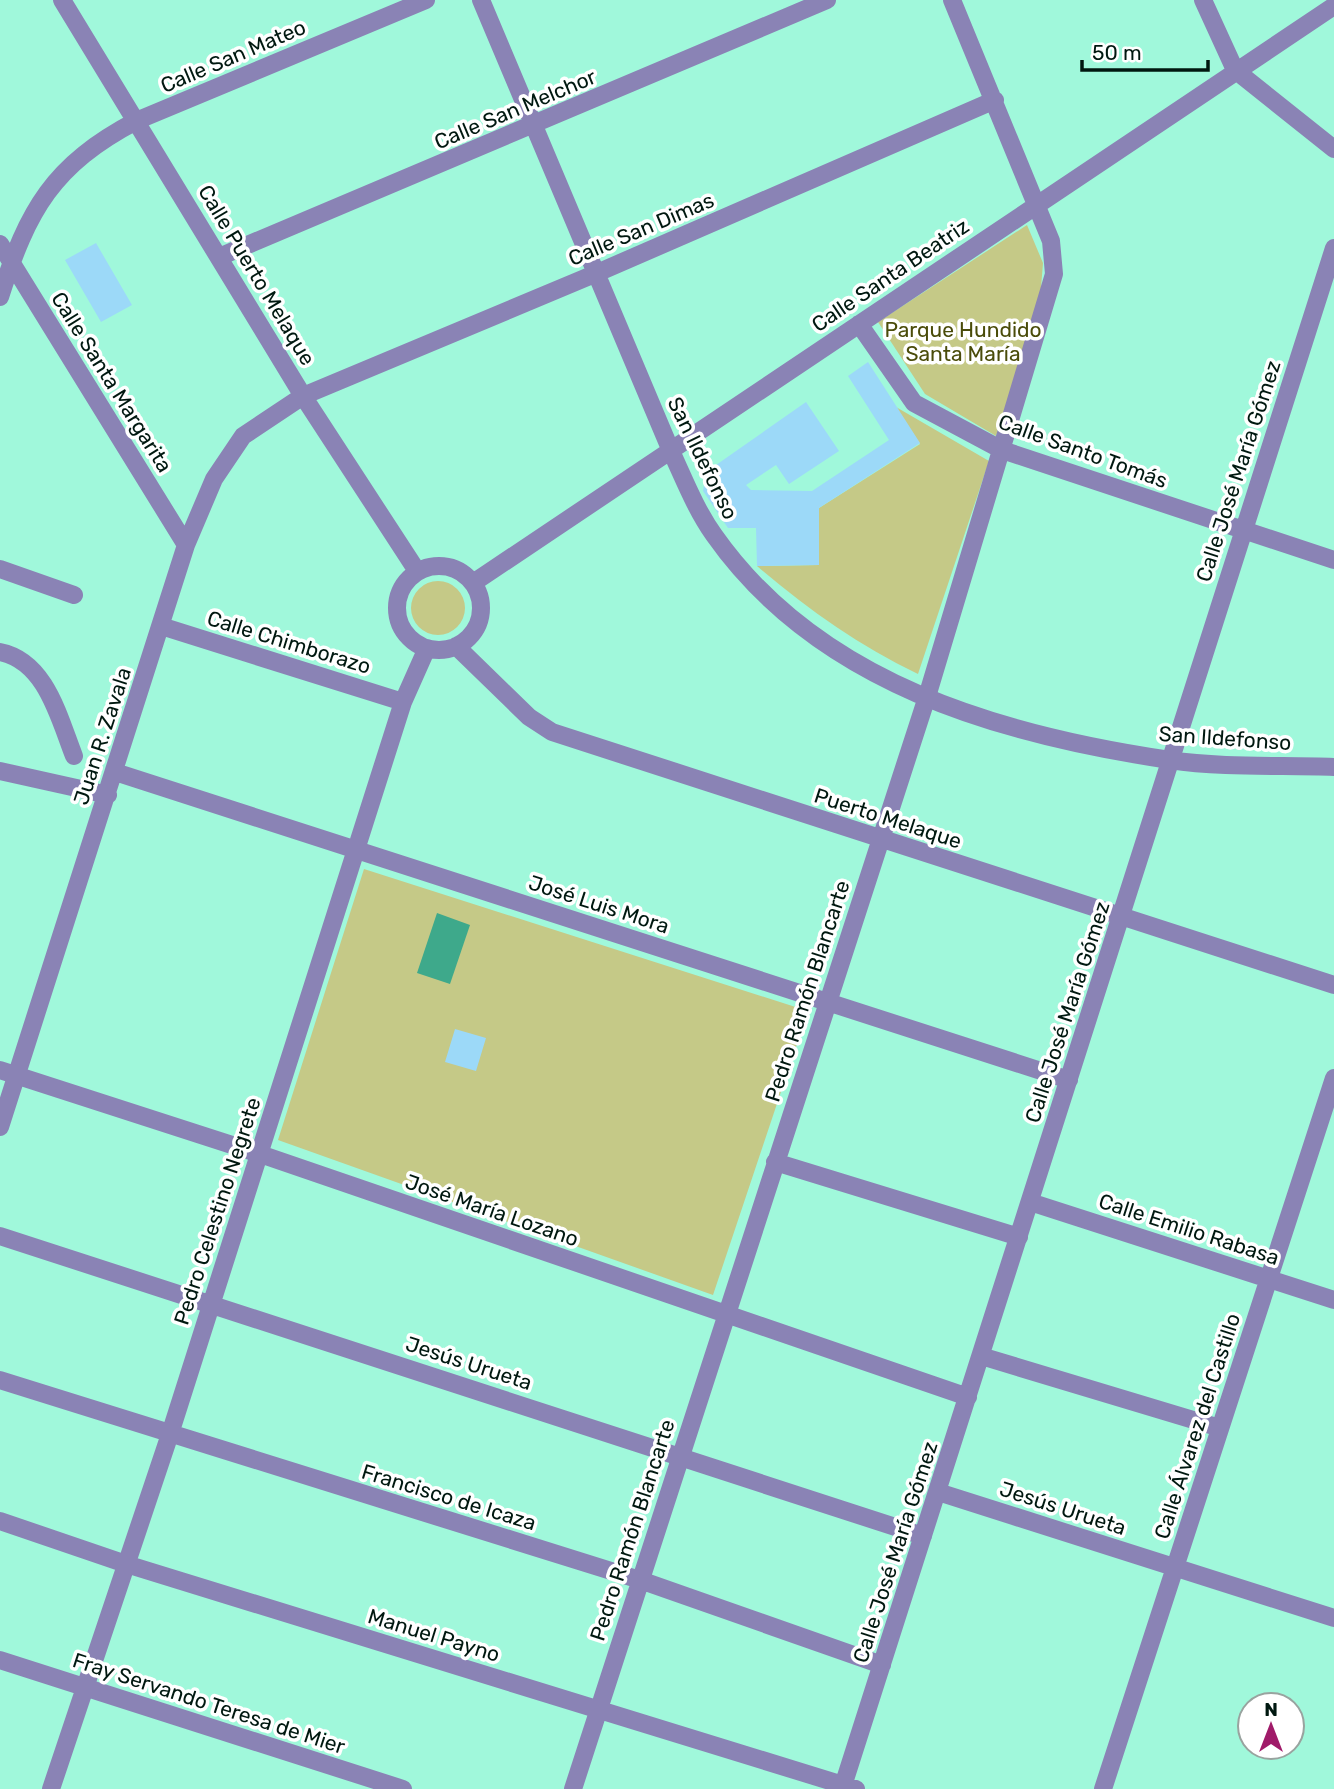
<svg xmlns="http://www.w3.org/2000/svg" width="1334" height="1789" font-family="Rubik,sans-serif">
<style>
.green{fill:#c5c987}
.water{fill:#3ea98b}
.building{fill:#9cd9f8}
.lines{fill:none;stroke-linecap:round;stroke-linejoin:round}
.street{stroke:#8a83b5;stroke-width:18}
.labels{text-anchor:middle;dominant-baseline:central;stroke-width:7;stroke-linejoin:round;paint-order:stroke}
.street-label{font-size:21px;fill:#001810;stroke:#fff}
.park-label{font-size:21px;fill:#4a4c0a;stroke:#fff}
</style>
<rect width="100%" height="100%" fill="#a0f8db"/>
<path class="green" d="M1027,225L1043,263L1040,300L996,436L925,394L878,322Z
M896,407L989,461L918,674C858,645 807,609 757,566L819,565V508L920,444Z
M411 608a27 27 0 1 1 54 0a27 27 0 1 1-54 0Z
M364,869L808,1011L713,1295L278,1140Z"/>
<path class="water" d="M437,913L470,925L450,984L417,973Z"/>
<path class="building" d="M96,243L132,305L101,322L65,260Z
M868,362L920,443L819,508V565L757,566L756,528H728L703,491L706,472L806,402L839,451L789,484L776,465L746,485L751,490L812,491L889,440L848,376Z
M455,1029L486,1038L476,1071L445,1062Z"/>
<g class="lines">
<path class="street" d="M62,0L303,396L417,571
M481,0L671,451C684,479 696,510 714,535C818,683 1000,735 1170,760C1223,768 1280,765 1334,767
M1203,0L1235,70L1334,149
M0,244L186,545
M219,257L827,0
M0,297C28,209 53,165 136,121L426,0
M859,324L914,403L1002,450L1334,560
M397 608a42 42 0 1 1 84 0a42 42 0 1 1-84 0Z
M0,569L74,595
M473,583L1334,6
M161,626L403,702
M456,646L529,717L552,732L1334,985
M0,652C46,661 59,718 74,756
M0,771L108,795
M115,772L1069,1080
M0,1070L260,1154L968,1397
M0,1127L186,545L214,479L243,436L303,396L597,273L995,100
M775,1162L1019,1237
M1030,1202L1334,1300
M0,1236L923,1536
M981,1356L1220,1428
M0,1380L640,1580L882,1665
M938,1492L1334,1618
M0,1521L126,1564L856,1789
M0,1660L403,1789
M51,1789L170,1434L403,702L427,648
M573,1789L926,700L1054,274L1051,241L952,0
M842,1789L1334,248
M1103,1789L1334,1078"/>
</g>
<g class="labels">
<g class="street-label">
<text transform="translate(233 56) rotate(-23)">Calle San Mateo</text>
<text transform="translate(515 109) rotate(-23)">Calle San Melchor</text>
<text transform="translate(641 229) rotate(-23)">Calle San Dimas</text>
<text transform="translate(257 275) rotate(59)">Calle Puerto Melaque</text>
<text transform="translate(890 275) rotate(-34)">Calle Santa Beatriz</text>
<text transform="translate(112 382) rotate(58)">Calle Santa Margarita</text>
<text transform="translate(1083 451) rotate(20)">Calle Santo Tomás</text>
<text transform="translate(703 458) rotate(64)">San Ildefonso</text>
<text transform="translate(1238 471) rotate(-72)">Calle José María Gómez</text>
<text transform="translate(289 642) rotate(17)">Calle Chimborazo</text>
<text transform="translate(102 736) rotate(-72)">Juan R. Zavala</text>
<text transform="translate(1225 738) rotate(4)">San Ildefonso</text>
<text transform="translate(888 818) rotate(18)">Puerto Melaque</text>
<text transform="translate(599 904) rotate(18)">José Luis Mora</text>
<text transform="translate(807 991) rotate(-72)">Pedro Ramón Blancarte</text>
<text transform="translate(1067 1012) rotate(-72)">Calle José María Gómez</text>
<text transform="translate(492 1210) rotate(19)">José María Lozano</text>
<text transform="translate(217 1211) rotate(-72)">Pedro Celestino Negrete</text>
<text transform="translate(1189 1229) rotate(18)">Calle Emilio Rabasa</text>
<text transform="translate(469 1363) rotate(18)">Jesús Urueta</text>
<text transform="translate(1197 1426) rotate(-72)">Calle Álvarez del Castillo</text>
<text transform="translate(449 1497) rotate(17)">Francisco de Icaza</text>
<text transform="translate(1063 1508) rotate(18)">Jesús Urueta</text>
<text transform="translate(632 1530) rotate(-72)">Pedro Ramón Blancarte</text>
<text transform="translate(895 1552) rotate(-72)">Calle José María Gómez</text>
<text transform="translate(434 1635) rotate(17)">Manuel Payno</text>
<text transform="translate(209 1703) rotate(18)">Fray Servando Teresa de Mier</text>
</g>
<g class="park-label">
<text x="963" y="329">Parque Hundido<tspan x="963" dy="24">Santa María</tspan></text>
</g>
</g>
<g transform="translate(1271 1726)"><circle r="33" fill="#ffffff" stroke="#99a39f" stroke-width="2"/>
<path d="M0-5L12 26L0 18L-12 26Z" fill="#a01b69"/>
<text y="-10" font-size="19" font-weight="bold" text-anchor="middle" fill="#001810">N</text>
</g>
<path d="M1082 60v10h126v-10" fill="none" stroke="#001810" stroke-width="3.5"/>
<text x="1092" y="60" font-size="21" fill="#001810" stroke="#ffffff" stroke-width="5" paint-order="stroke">50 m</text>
</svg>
